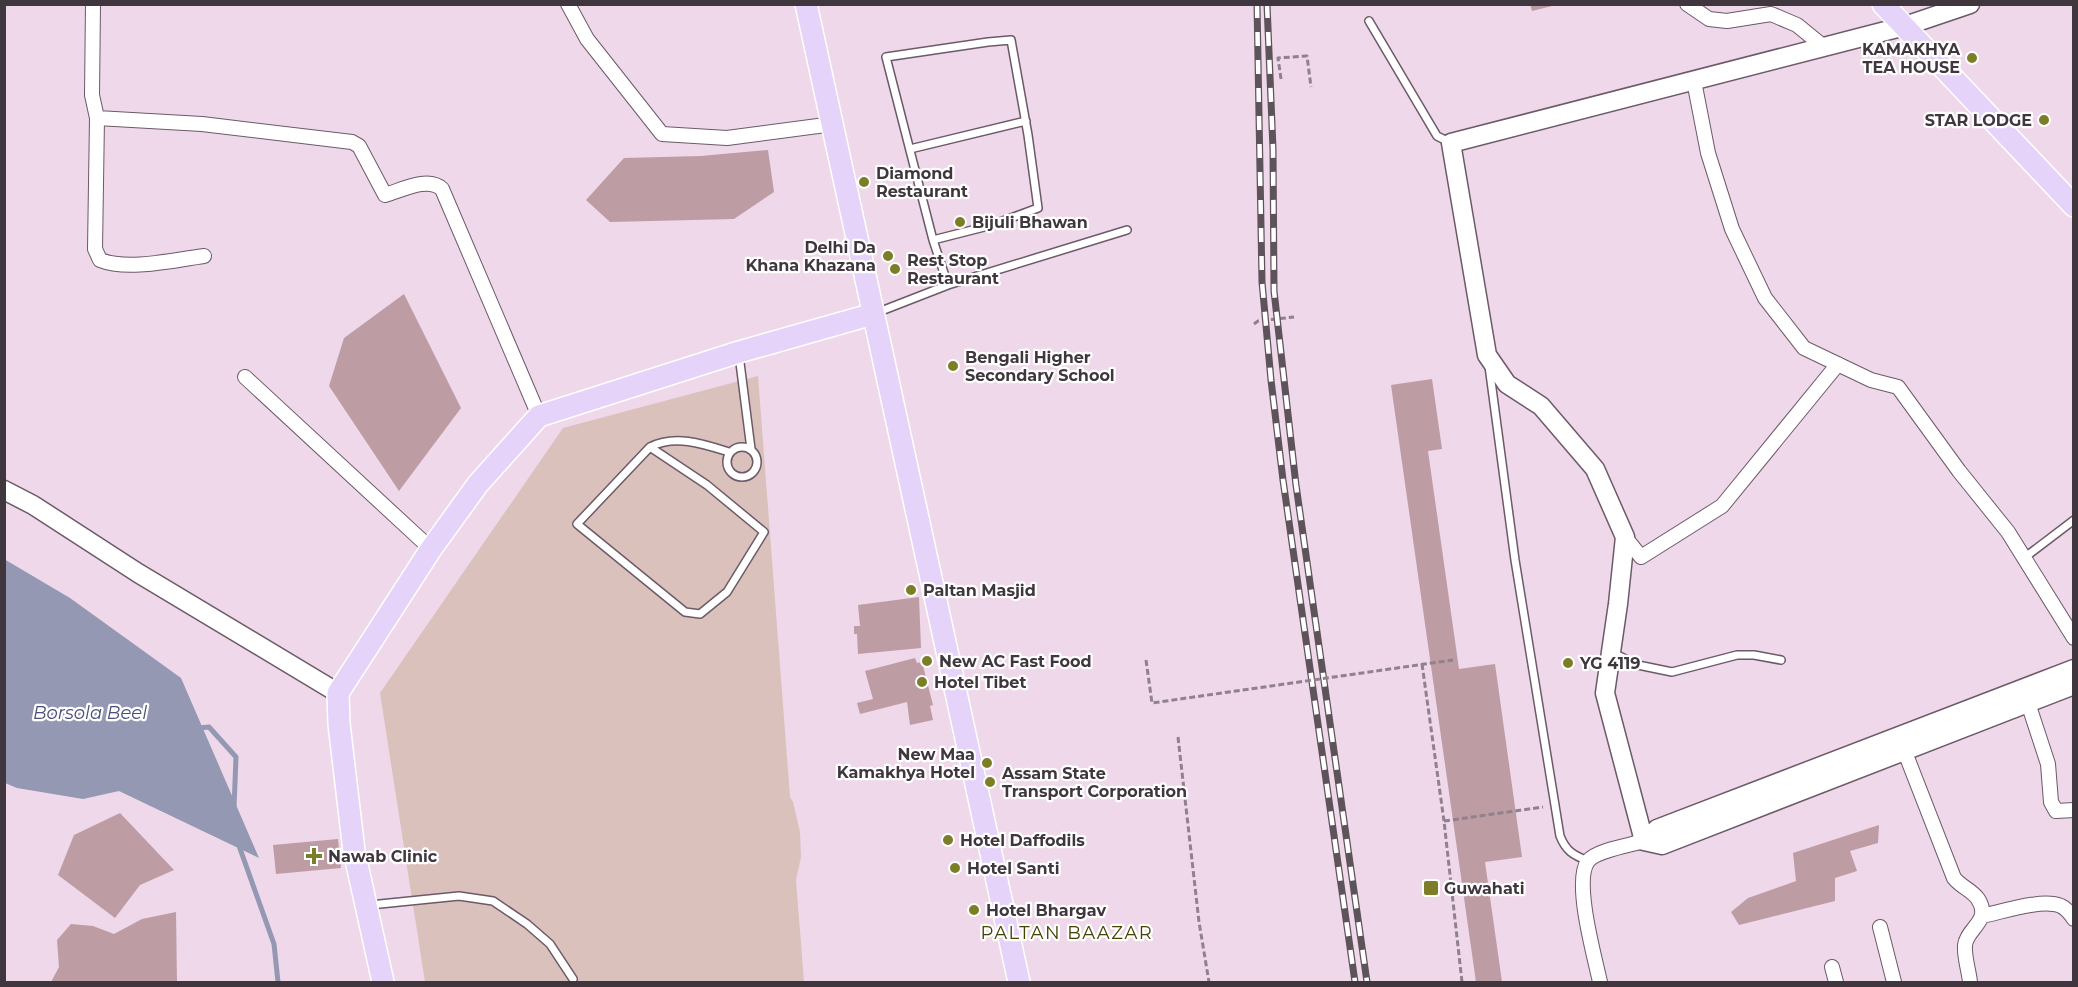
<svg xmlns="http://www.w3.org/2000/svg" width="2078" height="987" font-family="Montserrat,sans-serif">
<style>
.green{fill:#dbc1bc}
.water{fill:#9498b3}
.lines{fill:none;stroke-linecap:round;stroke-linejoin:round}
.stream{stroke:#9498b3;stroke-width:5}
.building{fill:#bd9ca4}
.lane-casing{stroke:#6c5a68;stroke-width:10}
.street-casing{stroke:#6c5a68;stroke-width:16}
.secondary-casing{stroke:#6c5a68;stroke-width:21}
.primary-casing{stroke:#fff;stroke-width:24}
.path{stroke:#90818c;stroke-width:3;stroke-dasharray:6 3;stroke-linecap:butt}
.lane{stroke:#fff;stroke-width:7}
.street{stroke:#fff;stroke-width:14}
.secondary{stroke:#fff;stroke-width:18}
.primary{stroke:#e5d3f9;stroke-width:21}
.rail-casing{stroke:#5e535b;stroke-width:7}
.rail{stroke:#fff;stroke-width:4.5;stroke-dasharray:14;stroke-linecap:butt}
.path-bridge{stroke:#90818c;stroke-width:3;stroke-dasharray:6 3;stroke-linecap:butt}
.poi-dot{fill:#7c7e27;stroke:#fff;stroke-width:2}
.labels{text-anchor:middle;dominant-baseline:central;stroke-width:4.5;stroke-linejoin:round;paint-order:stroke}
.poi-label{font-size:16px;font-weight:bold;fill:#3f373d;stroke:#fff;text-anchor:start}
.water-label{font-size:18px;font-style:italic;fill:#494d77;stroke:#fff}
.neighbourhood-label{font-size:18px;letter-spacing:1.5px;fill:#424302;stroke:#fff}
</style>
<rect width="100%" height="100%" fill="#eed8e9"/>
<path class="green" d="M758,376L790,797L793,802L800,832L801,857L796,880L804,982H425L380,693L563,428Z"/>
<path class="water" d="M4,559L70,598L181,678L259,858L119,791L83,799L17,788L5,783Z"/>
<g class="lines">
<path class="stream" d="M198,728L209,727L236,757L234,808
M238,843L274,944L278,982"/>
</g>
<path class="building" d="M1530,4H1556V5L1532,11Z
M768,150L774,192L734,219L610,222L586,200L624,158L701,156Z
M404,294L461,408L399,491L329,386L344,338Z
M1432,379L1442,449L1428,451L1459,669L1495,664L1522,857L1485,862L1502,982H1476L1391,385Z
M919,597L921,648L858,654L857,634H854V626H860L858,605Z
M915,658L917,663L922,662L933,705L930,706L933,720L910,725L907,702L860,714L857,703L873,699L865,671Z
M120,813L174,870L140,885L115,918L58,875L74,835Z
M1879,825L1878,843L1850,851L1857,871L1835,878V901L1739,925L1731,912L1748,898L1796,881L1793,853Z
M338,839L341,868L276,874L273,845Z
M176,912L177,982H51L59,967L57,940L71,924L93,926L114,934L142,919Z"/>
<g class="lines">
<g class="lane-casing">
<path id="lane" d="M1369,21L1437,136L1449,142
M910,149L1026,121
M933,240L992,225L1038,208L1028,135L1011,40L988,42L886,57L933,240L948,285
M876,313L948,285L1127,230
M739,355L751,449
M1489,366L1515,560L1560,836C1566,851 1573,855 1588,861
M727 462a15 15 0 1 1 30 0a15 15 0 1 1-30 0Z
M650,447L707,485L764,532L727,592L700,614L685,612L577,524L650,447C675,434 704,444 729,452
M2024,558L2074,520
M1613,653L1638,665L1672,672L1737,655H1754L1781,660
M370,905L459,896L493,901L527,924L550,944L573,979"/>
</g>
<g class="street-casing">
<path id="street" d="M93,4L92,95L97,118L202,124L352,142L359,146L385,195C402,190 428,176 442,189L539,416
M568,4L587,39L662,134L727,138L833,124
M1687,4L1709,19L1727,21L1771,14L1797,25L1824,47
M1694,81L1708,153L1732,229L1765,298L1804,348L1871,380L1898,387L1959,471L2008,532L2074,638
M97,118L95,249L100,260C128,271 173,260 204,256
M245,377L431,549
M1625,537L1641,557L1722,506L1838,364
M2028,703L2048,764L2051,802L2056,811L2074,810
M1901,742L1954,878C1961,887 1972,890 1978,899C1992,921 1967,928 1965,945C1964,957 1969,971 1970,982
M1982,916C2002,912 2042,898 2061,906C2067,909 2070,913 2074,919
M1880,927L1894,982
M1832,967L1836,982
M1600,982C1595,958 1573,881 1588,861C1597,850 1631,845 1644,841"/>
</g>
<g class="secondary-casing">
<path id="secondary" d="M4,490L33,505L138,573L338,693
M1644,841L1605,693L1618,604L1625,537L1595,469L1541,406L1507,384L1487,355L1451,143L1905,26L1970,4
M1644,841L1657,829L2074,669
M1644,841L1662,845L2074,685"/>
</g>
<g class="primary-casing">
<path id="primary" d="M806,4L1019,982
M1883,4L2074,206
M383,982L354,851L339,724L338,693L431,549L478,484L539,416L739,352L873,314"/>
</g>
<path class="path" d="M1281,79L1278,58L1307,56L1311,87
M1254,324L1258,321L1294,317
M1422,664L1444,821
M1178,737L1199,922L1209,982
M1462,982L1444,821L1543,807"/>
<use href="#lane" class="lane"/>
<use href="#street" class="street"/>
<use href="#secondary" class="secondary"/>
<use href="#primary" class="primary"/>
<g class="rail-casing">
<path id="rail" d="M1257,4L1262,282L1271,380L1283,480L1355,982
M1267,4L1273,149L1274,291L1296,485L1367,982"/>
</g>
<use href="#rail" class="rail"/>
<path class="path-bridge" d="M1146,660L1152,703L1453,660"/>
</g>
<g class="poi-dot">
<circle cx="1972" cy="58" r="6"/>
<circle cx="2044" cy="120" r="6"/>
<circle cx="864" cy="182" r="6"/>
<circle cx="960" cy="222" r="6"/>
<circle cx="888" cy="256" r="6"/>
<circle cx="895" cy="269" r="6"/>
<circle cx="953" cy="366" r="6"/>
<circle cx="911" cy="590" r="6"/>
<circle cx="927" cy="661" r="6"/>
<circle cx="1568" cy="663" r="6"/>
<circle cx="922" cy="682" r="6"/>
<circle cx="987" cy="763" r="6"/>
<circle cx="990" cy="782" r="6"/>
<circle cx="948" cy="840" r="6"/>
<path d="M311 847h6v6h6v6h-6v6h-6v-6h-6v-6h6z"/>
<circle cx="955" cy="868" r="6"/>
<rect x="1423" y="880" width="16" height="16" rx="3"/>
<circle cx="974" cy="910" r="6"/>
</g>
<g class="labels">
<g class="poi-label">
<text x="1960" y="49" text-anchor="end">KAMAKHYA<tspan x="1960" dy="18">TEA HOUSE</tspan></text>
<text x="2032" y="120" text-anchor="end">STAR LODGE</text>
<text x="876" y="173">Diamond<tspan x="876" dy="18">Restaurant</tspan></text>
<text x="972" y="222">Bijuli Bhawan</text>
<text x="876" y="247" text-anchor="end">Delhi Da<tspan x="876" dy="18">Khana Khazana</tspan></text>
<text x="907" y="260">Rest Stop<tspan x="907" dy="18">Restaurant</tspan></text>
<text x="965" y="357">Bengali Higher<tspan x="965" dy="18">Secondary School</tspan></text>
<text x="923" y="590">Paltan Masjid</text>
<text x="939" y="661">New AC Fast Food</text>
<text x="1580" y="663">YG 4119</text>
<text x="934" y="682">Hotel Tibet</text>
<text x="975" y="754" text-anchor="end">New Maa<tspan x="975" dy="18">Kamakhya Hotel</tspan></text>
<text x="1002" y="773">Assam State<tspan x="1002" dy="18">Transport Corporation</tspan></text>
<text x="960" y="840">Hotel Daffodils</text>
<text x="328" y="856">Nawab Clinic</text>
<text x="967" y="868">Hotel Santi</text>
<text x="1444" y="888">Guwahati</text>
<text x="986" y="910">Hotel Bhargav</text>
</g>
<g class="water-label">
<text x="90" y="713">Borsola Beel</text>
</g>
<g class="neighbourhood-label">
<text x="1067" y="933">PALTAN BAAZAR</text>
</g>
</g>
<rect width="2078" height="987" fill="none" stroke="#3f373d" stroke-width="12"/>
</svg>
